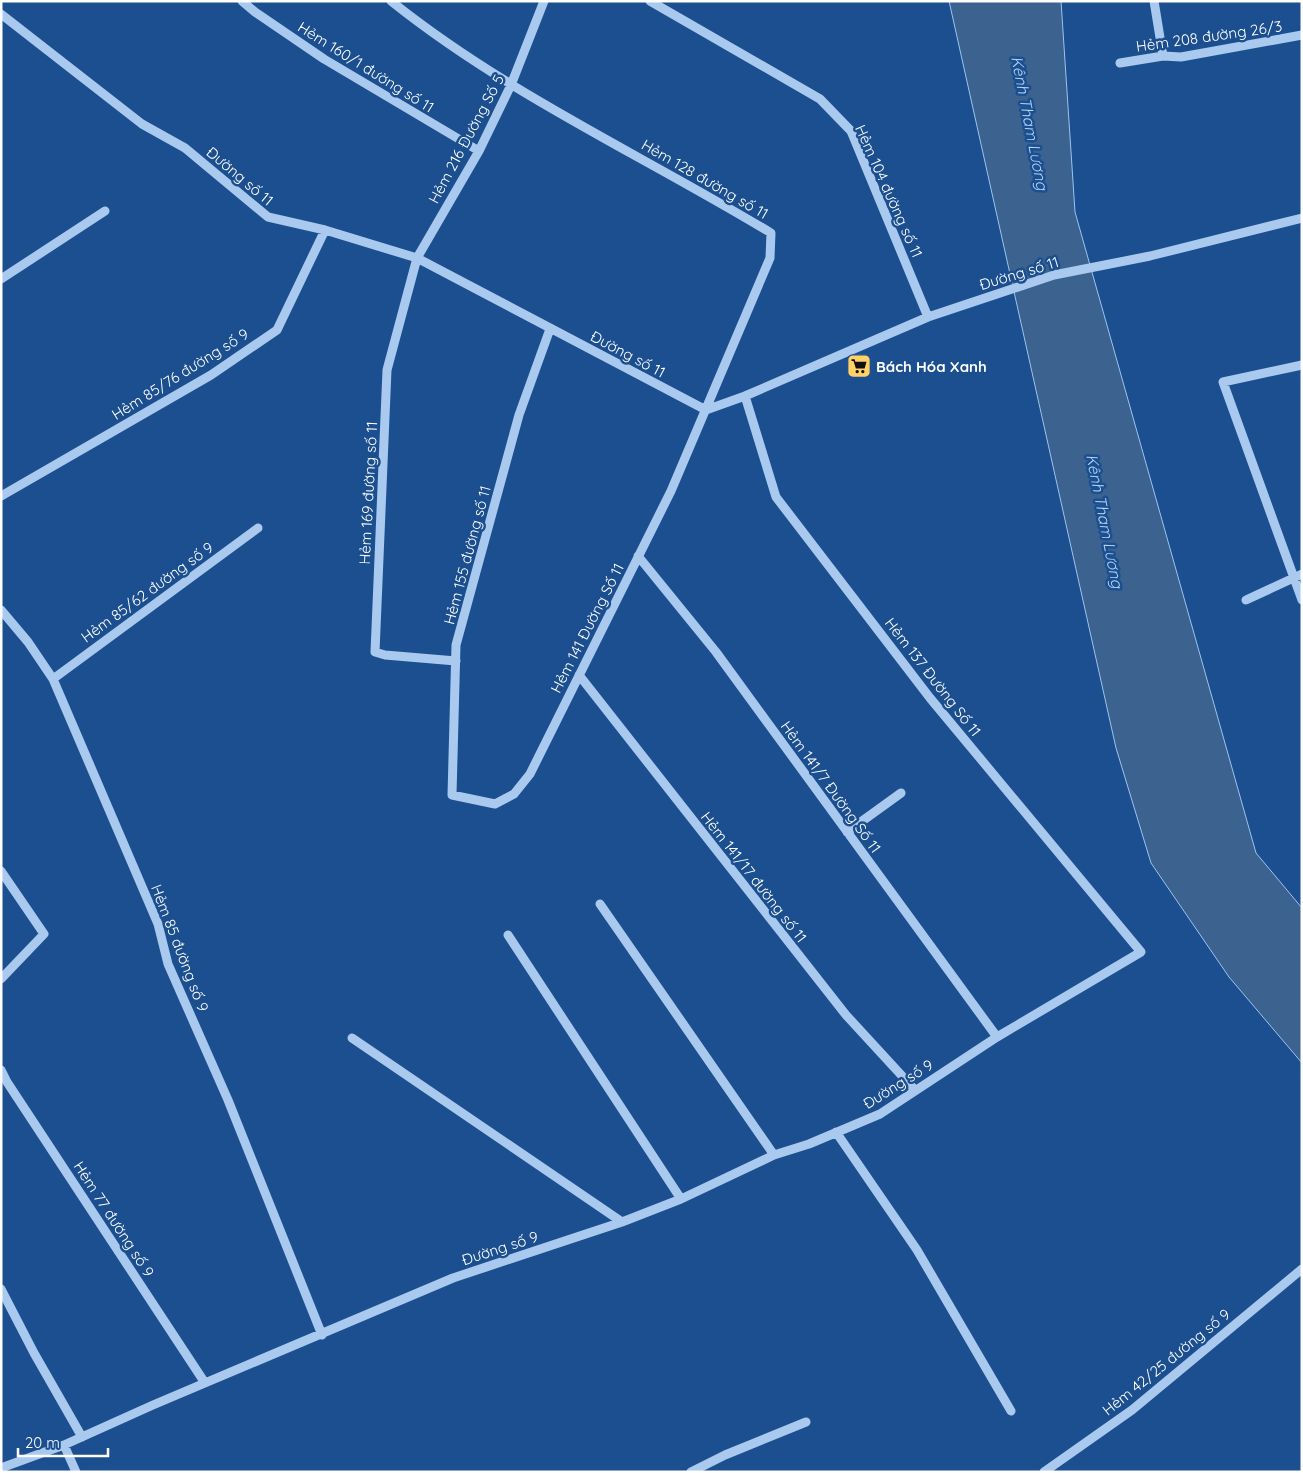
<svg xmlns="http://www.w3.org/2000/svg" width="1303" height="1473" font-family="Quicksand,sans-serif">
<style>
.water{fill:#3c6290;stroke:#9cc4f0}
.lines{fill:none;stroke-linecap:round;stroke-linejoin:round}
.minor{stroke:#a9c9ee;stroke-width:9}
.labels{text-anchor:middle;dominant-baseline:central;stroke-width:5;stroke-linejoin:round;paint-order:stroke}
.street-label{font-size:15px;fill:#fff;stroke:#1b4f8f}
.poi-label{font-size:15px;font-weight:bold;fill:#fff;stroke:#1b4f8f;text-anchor:start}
.water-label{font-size:16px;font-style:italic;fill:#b5d3f5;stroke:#1b4f8f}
</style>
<rect width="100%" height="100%" fill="#1b4f8f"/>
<path class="water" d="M949,1H1061L1075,212L1256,853L1302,908V1063L1229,977L1151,863L1116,748Z"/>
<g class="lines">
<path class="minor" d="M242,1L255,12L324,59L479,151
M391,1C507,94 644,156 771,233L770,258L671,491L530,774L514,794L495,804L452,795L456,645L519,415L550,329
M650,1L820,99L851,131L928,317
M1154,1L1163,56
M1,14L142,124L185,148L268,217L325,230L417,258L706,410L745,396L928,317L1054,275L1150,256L1302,218
M1120,63L1163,56L1181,57L1302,35
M1,279L105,211
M1302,365L1223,382L1302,600
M1,496L211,375L277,330L325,230
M638,556L716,652L997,1037
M1246,600L1302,574
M1,610L28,642L53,679L158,924L168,964L228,1100L322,1335
M456,661L385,655L375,652L387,370L417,258L479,151L511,85L544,1
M579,675L846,1015L915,1090
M53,679L258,528
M847,832L901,793
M1,871L44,934L1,979
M600,904L774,1155
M508,935L681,1199
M352,1038L622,1222
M1,1070L7,1082L205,1383
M836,1132L917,1250L1011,1411
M1,1289L34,1353L82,1437
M64,1445L76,1472
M1,1468L64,1445L153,1405L453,1278L622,1222L681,1199L774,1155L809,1144L880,1114L997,1037L1141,952L930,698L776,497L745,396
M691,1472L725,1455L806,1422
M1044,1472L1132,1410L1302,1269"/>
</g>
<defs>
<g id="supermarket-square" transform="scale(1.25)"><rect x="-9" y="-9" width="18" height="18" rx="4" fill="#ffd166" stroke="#1b4f8f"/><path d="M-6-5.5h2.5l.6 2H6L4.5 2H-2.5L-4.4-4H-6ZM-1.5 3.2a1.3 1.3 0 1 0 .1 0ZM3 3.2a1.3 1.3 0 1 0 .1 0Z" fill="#111"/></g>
</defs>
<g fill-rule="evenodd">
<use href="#supermarket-square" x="859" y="366"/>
</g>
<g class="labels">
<g class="street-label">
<text transform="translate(1209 36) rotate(-8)">Hẻm 208 đường 26/3</text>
<text transform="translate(366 67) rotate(32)">Hẻm 160/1 đường số 11</text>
<text transform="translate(466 139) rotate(-62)">Hẻm 216 Đường Số 5</text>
<text transform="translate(240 176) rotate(40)">Đường số 11</text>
<text transform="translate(705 179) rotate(30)">Hẻm 128 đường số 11</text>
<text transform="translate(889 191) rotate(66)">Hẻm 104 đường số 11</text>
<text transform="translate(1019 273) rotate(-17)">Đường số 11</text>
<text transform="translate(628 354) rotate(28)">Đường số 11</text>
<text transform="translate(180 374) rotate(-32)">Hẻm 85/76 đường số 9</text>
<text transform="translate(368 493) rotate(-87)">Hẻm 169 đường số 11</text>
<text transform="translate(467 555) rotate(-75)">Hẻm 155 đường số 11</text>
<text transform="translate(147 592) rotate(-36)">Hẻm 85/62 đường số 9</text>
<text transform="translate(587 628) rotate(-63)">Hẻm 141 Đường Số 11</text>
<text transform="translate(933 677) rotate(52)">Hẻm 137 Đường Số 11</text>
<text transform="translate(831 787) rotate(54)">Hẻm 141/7 Đường Số 11</text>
<text transform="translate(754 877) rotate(52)">Hẻm 141/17 đường số 11</text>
<text transform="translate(180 948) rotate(69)">Hẻm 85 đường số 9</text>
<text transform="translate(898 1084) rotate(-32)">Đường số 9</text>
<text transform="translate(114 1219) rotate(57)">Hẻm 77 đường số 9</text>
<text transform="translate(500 1248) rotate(-18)">Đường số 9</text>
<text transform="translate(1166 1362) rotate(-39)">Hẻm 42/25 đường số 9</text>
</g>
<g class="poi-label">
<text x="876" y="366">Bách Hóa Xanh</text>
</g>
<g class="water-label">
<text transform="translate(1030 123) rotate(79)">Kênh Tham Lương</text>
<text transform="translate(1105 521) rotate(79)">Kênh Tham Lương</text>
</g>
</g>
<rect width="1303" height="1473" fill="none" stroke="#ffffff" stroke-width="5"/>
<path d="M18 1448v8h90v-8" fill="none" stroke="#ffffff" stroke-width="2.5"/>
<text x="25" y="1448" font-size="15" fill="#ffffff" stroke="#1b4f8f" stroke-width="4" paint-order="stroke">20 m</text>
</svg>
